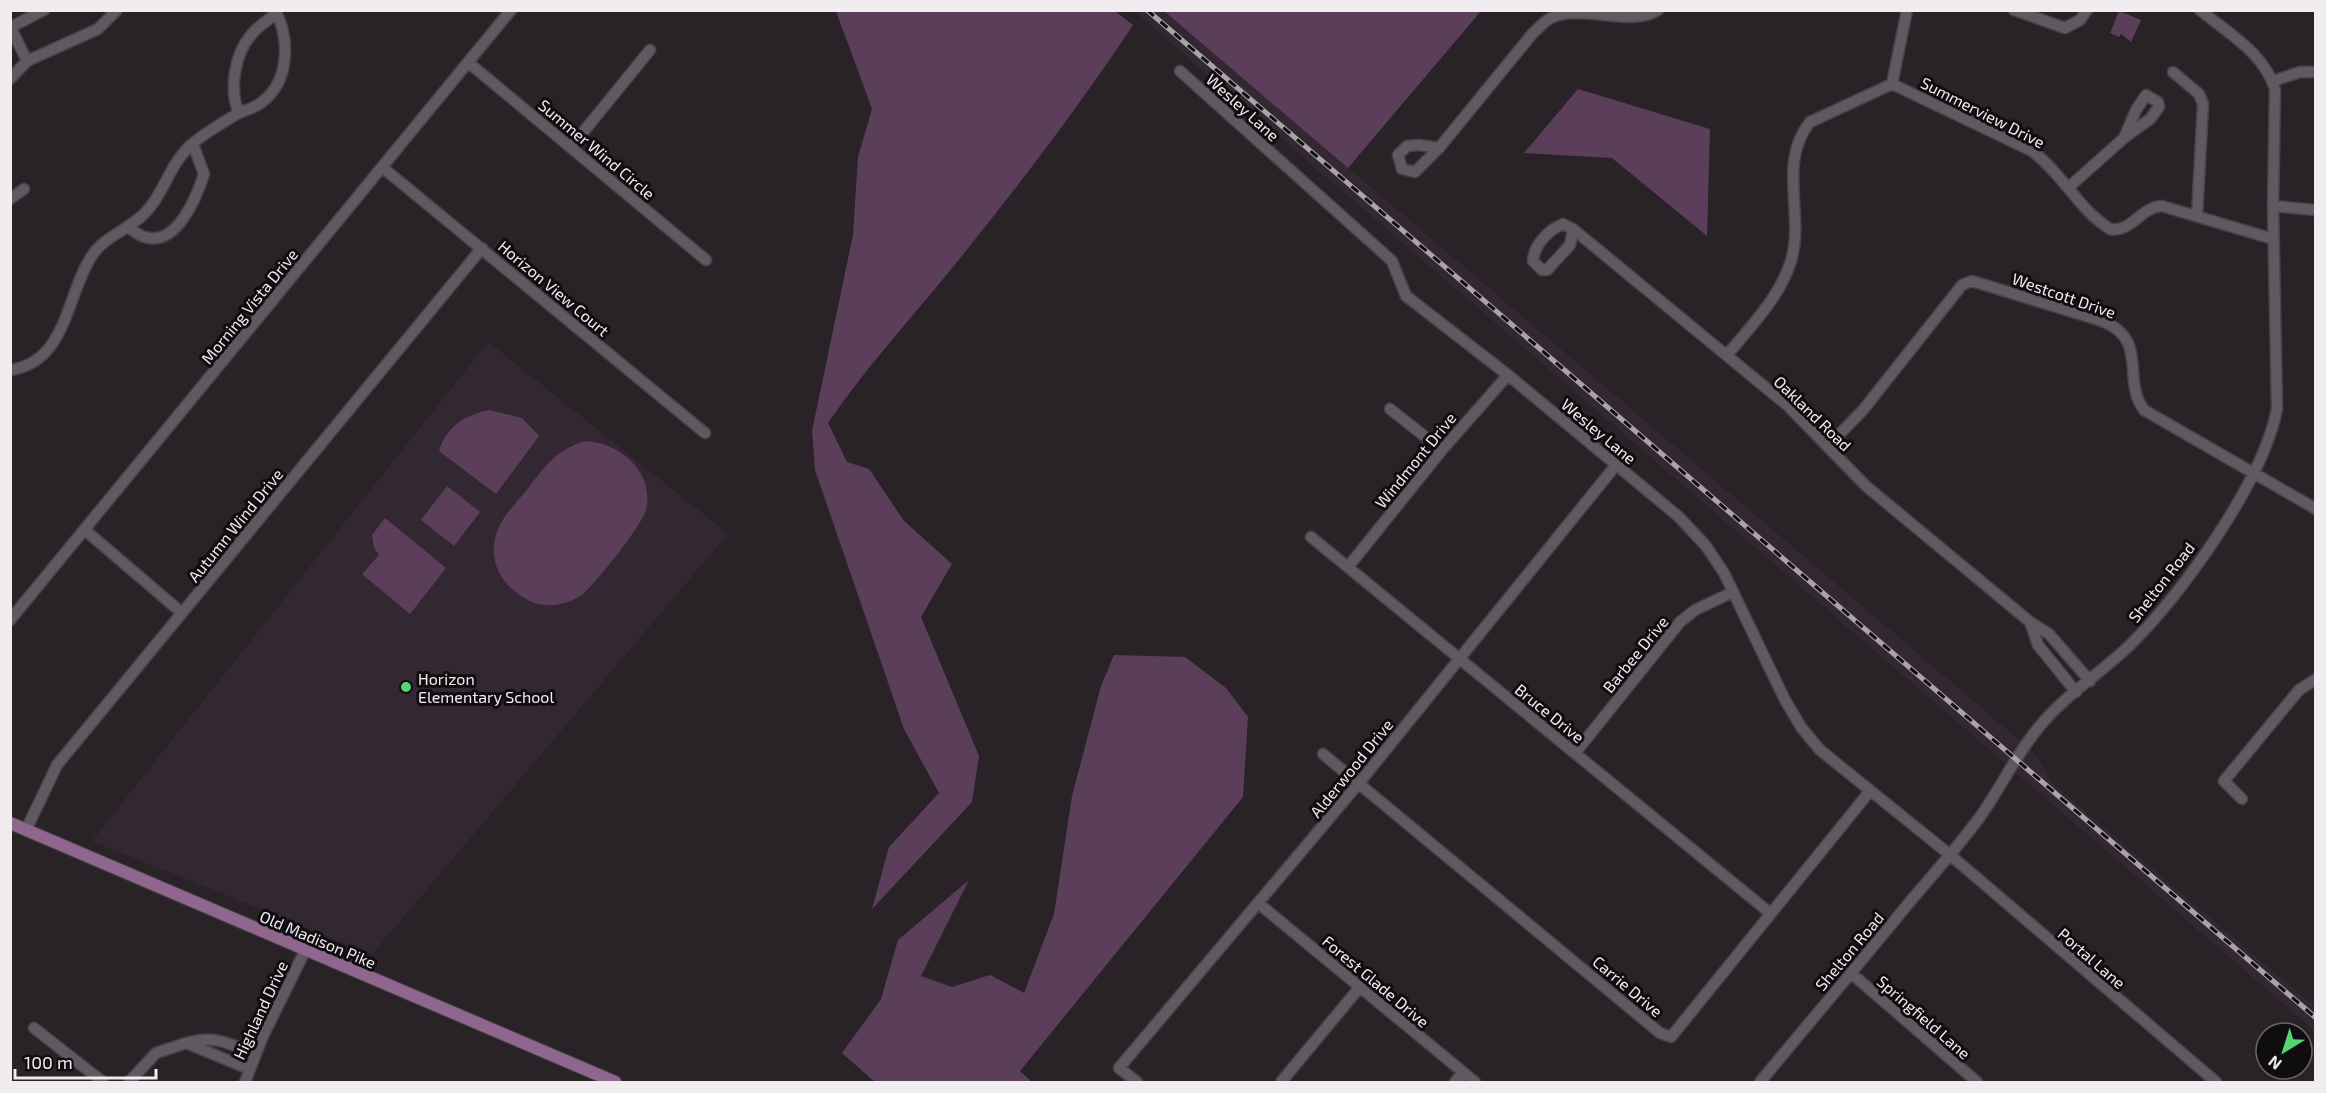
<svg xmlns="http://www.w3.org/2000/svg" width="2326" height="1093" font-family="'Exo 2',sans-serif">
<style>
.built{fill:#332832}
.green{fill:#5b3f5a}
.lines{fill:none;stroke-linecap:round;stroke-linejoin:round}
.minor-casing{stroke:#474247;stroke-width:13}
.major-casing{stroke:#474247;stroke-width:14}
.minor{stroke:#605960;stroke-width:10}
.major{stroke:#8f678e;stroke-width:12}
.rail-casing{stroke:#aaa4a9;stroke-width:5}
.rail{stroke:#100d10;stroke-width:3;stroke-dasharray:9;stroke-linecap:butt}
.poi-dot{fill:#54d672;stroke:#100d10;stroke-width:2}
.labels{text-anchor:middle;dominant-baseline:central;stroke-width:6;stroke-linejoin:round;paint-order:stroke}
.street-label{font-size:16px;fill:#f1ecf0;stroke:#100d10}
.poi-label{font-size:16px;fill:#f1ecf0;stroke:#100d10;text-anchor:start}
</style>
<rect width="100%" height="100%" fill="#292328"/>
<path class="built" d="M1134,11H1164L2010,732L2036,755L2052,783L2315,1007V1031Z
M488,342L728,534L372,954L92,841Z"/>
<path class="green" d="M836,11H1115L1133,25C1076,111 1013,193 948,273C907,323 864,370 828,423L847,462L869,469L904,521L952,564L921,617L979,756L972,802L872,909L889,847L939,793L904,729L815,470L812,431L853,235L858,157L872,109Z
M1164,11H1481L1348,168Z
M2119,11L2141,20L2131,42L2121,34L2119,37L2110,33Z
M1578,89L1710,129L1707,236L1612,158L1524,153Z
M489,410L522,418L539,436L496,494L439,451C447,426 465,415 489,410Z
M585,441C619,442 655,472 646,510C642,525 597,582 584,593C571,604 548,609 532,602C503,589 485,561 498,529C504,515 515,504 525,492C545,467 554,451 585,441Z
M447,486L480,512L454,546L421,520Z
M385,518L446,568L410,614L362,574L379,555L374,547L372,535Z
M1114,655L1185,657L1226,688L1248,717L1243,797L1020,1071L1032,1082H875L842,1053L881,999L898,940L969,880L921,976L952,987L990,975L1024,993L1054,914L1072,796L1101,686Z"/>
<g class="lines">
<g class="minor-casing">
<path id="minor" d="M2014,10L2065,28L2080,20L2087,10
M10,26L27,61
M11,27L44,10
M469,63L706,260
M1180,71L1392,261L1406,296L1508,375L1679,517L1706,546L1724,573L1784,698L1801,727L1820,750L1949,854L2216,1082
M2173,72L2199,94L2203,104L2197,216
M10,79L27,61L98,29L117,10
M2273,81L2300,72H2316
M1892,84L2032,151C2062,173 2079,210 2110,229C2132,233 2140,207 2162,206L2273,239
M1892,84L1907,10
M2146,95L2158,102L2159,107L2150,119L2124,138L2136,110Z
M239,113C229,91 234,55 251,35C257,27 268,20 277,13
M1419,145L1439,148L1415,172L1402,169L1398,155L1407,146Z
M571,147L650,50
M1439,148L1533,33C1539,28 1544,21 1551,18C1581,3 1632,28 1658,10
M382,167L705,433
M2069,187L2124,138
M10,199L24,189
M2273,206L2316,210
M1563,224L1573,229L1570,245L1547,270H1542L1533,261C1534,245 1548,230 1563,224Z
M128,227C133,230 139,236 145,237C177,247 197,196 204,174L193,144
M1573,229L1788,406L1866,486L2030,622L2049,634L2090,681
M1727,355C1750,327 1780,297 1791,261C1805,215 1777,163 1810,122L1892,84
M10,370C68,362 66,293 93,254C104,238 128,229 143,215C164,195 169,164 192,144C205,133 222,123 237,114C245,110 255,108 262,102C290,81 290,38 275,10
M1390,409L1442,450
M1828,446L1863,410L1962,285L1972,281L2102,321C2150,340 2121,379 2144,410L2316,509
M85,530L182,613
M1311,537L1770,913
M1348,567L1442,450L1508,375
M10,620L511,10
M2030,622L2038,645L2076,692
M1575,753L1680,622L1695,610L1733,592
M1323,754L1660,1033L1671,1037L1870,791
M2242,799L2224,781L2299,690L2316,679
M26,830L57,765L482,248
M1258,903L1475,1082
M1851,973L1977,1082
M34,1028L103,1082
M186,1043C216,1035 228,1043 255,1054
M129,1082L156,1053L186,1043L249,1069
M245,1082L263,1036L305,951
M1137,1082L1119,1068L1359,783L1616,465
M1281,1082L1360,987
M1455,1082L1463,1073
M1760,1082C1809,1023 1859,964 1908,904C1931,877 1955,850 1977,821C2000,790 2014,757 2039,727C2065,695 2101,673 2130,645C2183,593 2263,481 2277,409L2273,206L2275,89C2264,53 2228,33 2200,10"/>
</g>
<g class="major-casing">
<path id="major" d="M10,823L615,1082"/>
</g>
<use href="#minor" class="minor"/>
<use href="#major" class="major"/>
<g class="rail-casing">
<path id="rail" d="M1147,10L2316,1018"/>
</g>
<use href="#rail" class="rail"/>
</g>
<circle class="poi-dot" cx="406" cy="687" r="6"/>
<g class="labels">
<g class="street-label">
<text transform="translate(1243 107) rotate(42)">Wesley Lane</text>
<text transform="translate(1983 112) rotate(27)">Summerview Drive</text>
<text transform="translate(597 149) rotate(40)">Summer Wind Circle</text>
<text transform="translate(554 288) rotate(40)">Horizon View Court</text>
<text transform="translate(2064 295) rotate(19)">Westcott Drive</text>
<text transform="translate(249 306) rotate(-51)">Morning Vista Drive</text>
<text transform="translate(1813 413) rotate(44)">Oakland Road</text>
<text transform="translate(1599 431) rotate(40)">Wesley Lane</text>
<text transform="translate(1415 460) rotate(-51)">Windmont Drive</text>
<text transform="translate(235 525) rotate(-51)">Autumn Wind Drive</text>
<text transform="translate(2161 582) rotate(-52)">Shelton Road</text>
<text transform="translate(1635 654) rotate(-51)">Barbee Drive</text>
<text transform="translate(1550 713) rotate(39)">Bruce Drive</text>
<text transform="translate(1351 768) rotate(-51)">Alderwood Drive</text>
<text transform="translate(318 939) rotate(23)">Old Madison Pike</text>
<text transform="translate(1849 951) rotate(-50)">Shelton Road</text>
<text transform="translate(2092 958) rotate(41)">Portal Lane</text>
<text transform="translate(1376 981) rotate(40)">Forest Glade Drive</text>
<text transform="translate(1628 986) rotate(40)">Carrie Drive</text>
<text transform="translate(260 1010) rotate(-65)">Highland Drive</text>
<text transform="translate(1924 1017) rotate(41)">Springfield Lane</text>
</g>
<g class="poi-label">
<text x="418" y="678">Horizon<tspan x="418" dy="18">Elementary School</tspan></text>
</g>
</g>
<rect width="2326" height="1093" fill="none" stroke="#f1ecf0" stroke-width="24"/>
<g transform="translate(2284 1051) rotate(218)"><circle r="28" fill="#100d10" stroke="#6a666a" stroke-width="1.5"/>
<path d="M0-4.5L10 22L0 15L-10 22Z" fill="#54d672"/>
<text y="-9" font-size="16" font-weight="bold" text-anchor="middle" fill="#f1ecf0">N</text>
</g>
<path d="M15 1069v9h141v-9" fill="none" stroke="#f1ecf0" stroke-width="3"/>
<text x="24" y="1069" font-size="18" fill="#f1ecf0" stroke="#100d10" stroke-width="4.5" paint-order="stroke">100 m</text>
</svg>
